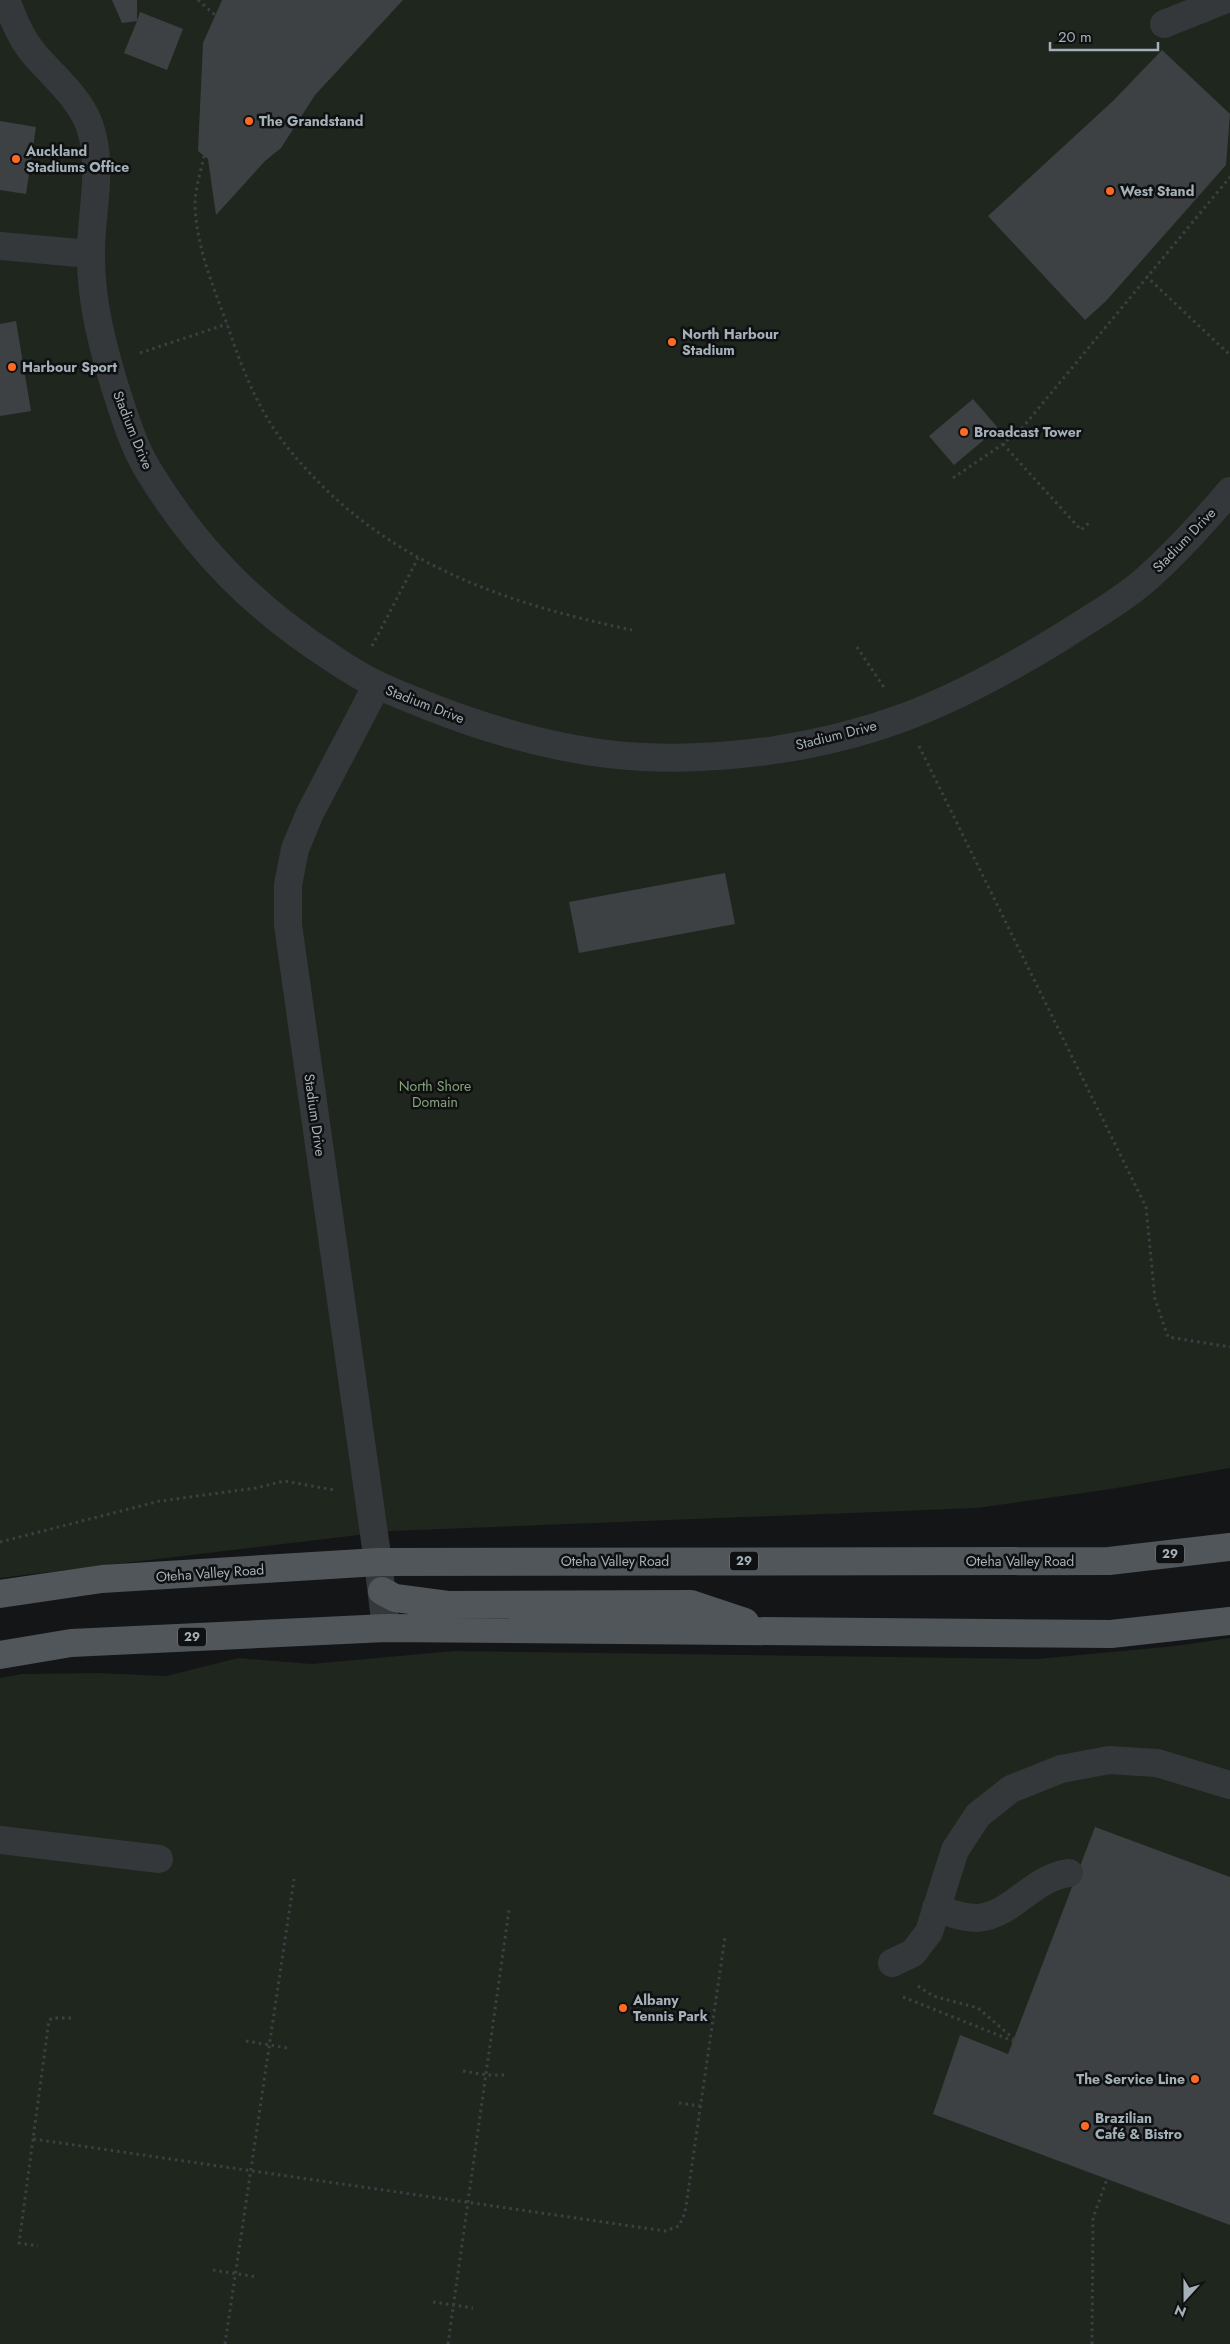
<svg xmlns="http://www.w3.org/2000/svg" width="1230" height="2344" font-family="Jost,sans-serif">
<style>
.green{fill:#1f261e}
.building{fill:#3e4144}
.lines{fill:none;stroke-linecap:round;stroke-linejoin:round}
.path{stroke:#3b4043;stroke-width:3;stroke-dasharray:2.5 4;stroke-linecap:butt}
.minor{stroke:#35383b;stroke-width:28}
.major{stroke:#51565b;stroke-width:28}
.poi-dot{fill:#ff6a23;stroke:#0f1011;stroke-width:2}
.labels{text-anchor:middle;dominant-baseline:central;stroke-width:5;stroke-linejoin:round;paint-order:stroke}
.shield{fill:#0f1011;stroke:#788186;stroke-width:1}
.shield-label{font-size:12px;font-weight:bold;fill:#a5b1b8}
.poi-label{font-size:14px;font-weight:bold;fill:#a5b1b8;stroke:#0f1011;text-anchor:start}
.street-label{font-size:14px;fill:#a5b1b8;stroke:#0f1011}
.park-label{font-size:14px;fill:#86a47a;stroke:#0f1011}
</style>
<rect width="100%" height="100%" fill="#141516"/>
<path class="green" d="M0,0H1230V1468L1111,1489L977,1508L392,1531L0,1578Z
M1230,1638V2344H0V1678L22,1674L99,1673L166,1676L238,1658L311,1664L454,1651L1037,1659L1175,1646Z"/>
<path class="building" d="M112,0H137V21L140,12L183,29L167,70L124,53L137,21L122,23Z
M222,0H403L315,95L281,148L265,161L216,215L208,159L198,151L203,43Z
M1162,50L1230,114L1226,165L1106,301L1085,320L988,216L1114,100Z
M0,121L36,127L26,194L0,190Z
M16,321L31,411L0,416V324Z
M973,399L998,428L954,465L929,436Z
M725,873L735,924L579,953L569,902Z
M1095,1827L1230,1877V2225L933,2114L960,2035L1008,2054Z"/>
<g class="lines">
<path class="path" d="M198,0L215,15
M204,156C201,171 195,189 195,204C196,246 213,286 227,324C241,366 257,408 284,443C374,558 494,601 632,630
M1146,276L1230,355
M140,353L227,324
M1003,444L1081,530L1090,522
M953,478L1003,444L1023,427L1230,177
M372,646L418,558
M857,647L885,689
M919,746L1146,1207L1155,1299L1168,1337L1230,1347
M0,1542L160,1501L256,1488L284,1481L334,1490
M918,1986L933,1996L978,2008L1014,2039
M903,1997L1013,2041
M71,2018H53L49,2020L33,2139L665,2231L679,2226L685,2213L725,1937
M246,2041L287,2048
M463,2071L486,2075H504
M679,2103L700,2106
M33,2139L19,2243L38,2246
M213,2270L257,2277
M433,2302L473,2308
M225,2344L294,1879
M448,2344L509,1910
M1092,2344L1093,2218L1107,2179"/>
<path class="minor" d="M6,0C14,20 21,39 35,55C54,77 78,96 89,124C105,168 90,212 91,257C91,302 102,344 115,387C124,415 133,445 148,470C196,549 254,608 332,658C347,668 362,678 378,685C394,693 411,699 428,706C493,732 573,754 643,757C730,761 824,747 905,717C961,696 1013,667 1063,636C1090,618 1120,602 1144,581C1176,553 1203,523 1230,491
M1164,24L1224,0
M0,246L90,254
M377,685L310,813L295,849L288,885V925L378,1562L386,1628
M0,1840L159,1859
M936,1908C949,1913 963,1918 977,1918C1012,1916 1033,1877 1069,1873
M892,1963L913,1953L929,1932L955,1850L978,1815L1011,1789L1061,1769L1109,1760L1157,1763L1230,1785"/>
<path class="major" d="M382,1591L395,1598L448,1605L691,1604L745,1622
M0,1594L102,1579L378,1562L1109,1561L1230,1547
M0,1655L71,1643L386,1628L1111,1634L1230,1621"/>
</g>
<g class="poi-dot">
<circle cx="249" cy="121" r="5"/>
<circle cx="16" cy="159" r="5"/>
<circle cx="1110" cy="191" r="5"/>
<circle cx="672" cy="342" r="5"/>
<circle cx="12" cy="367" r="5"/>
<circle cx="964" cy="432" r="5"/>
<circle cx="623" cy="2008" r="5"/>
<circle cx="1195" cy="2079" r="5"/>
<circle cx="1085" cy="2126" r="5"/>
</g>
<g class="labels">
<g class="shield">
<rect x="1156" y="1544.5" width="28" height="19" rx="4"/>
<rect x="730" y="1551.5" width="28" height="19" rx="4"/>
<rect x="178" y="1627.5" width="28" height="19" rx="4"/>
</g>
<g class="shield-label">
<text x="1170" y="1554">29</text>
<text x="744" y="1561">29</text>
<text x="192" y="1637">29</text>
</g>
<g class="poi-label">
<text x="259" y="121">The Grandstand</text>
<text x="26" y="151">Auckland<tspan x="26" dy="16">Stadiums Office</tspan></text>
<text x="1120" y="191">West Stand</text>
<text x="682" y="334">North Harbour<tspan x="682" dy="16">Stadium</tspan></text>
<text x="22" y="367">Harbour Sport</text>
<text x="974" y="432">Broadcast Tower</text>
<text x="633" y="2000">Albany<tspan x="633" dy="16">Tennis Park</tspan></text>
<text x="1185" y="2079" text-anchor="end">The Service Line</text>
<text x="1095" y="2118">Brazilian<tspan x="1095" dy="16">Café &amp; Bistro</tspan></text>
</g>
<g class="street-label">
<text transform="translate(133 430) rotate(68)">Stadium Drive</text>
<text transform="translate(1184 540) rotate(-46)">Stadium Drive</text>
<text transform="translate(425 704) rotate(21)">Stadium Drive</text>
<text transform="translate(836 735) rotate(-14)">Stadium Drive</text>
<text transform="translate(315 1115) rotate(82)">Stadium Drive</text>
<text x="615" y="1561">Oteha Valley Road</text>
<text x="1020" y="1561">Oteha Valley Road</text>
<text transform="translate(210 1573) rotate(-4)">Oteha Valley Road</text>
</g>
<g class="park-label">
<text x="435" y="1086">North Shore<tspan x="435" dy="16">Domain</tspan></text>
</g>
</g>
<g transform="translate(1185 2299) rotate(201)" stroke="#0f1011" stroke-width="4" paint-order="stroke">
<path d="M0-4L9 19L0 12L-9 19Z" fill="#a5b1b8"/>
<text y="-8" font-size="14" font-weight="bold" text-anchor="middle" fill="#a5b1b8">N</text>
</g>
<path d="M1050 42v8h108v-8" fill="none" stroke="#a5b1b8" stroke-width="2.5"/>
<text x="1058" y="42" font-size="15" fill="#a5b1b8" stroke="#0f1011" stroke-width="4" paint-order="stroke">20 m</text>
</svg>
